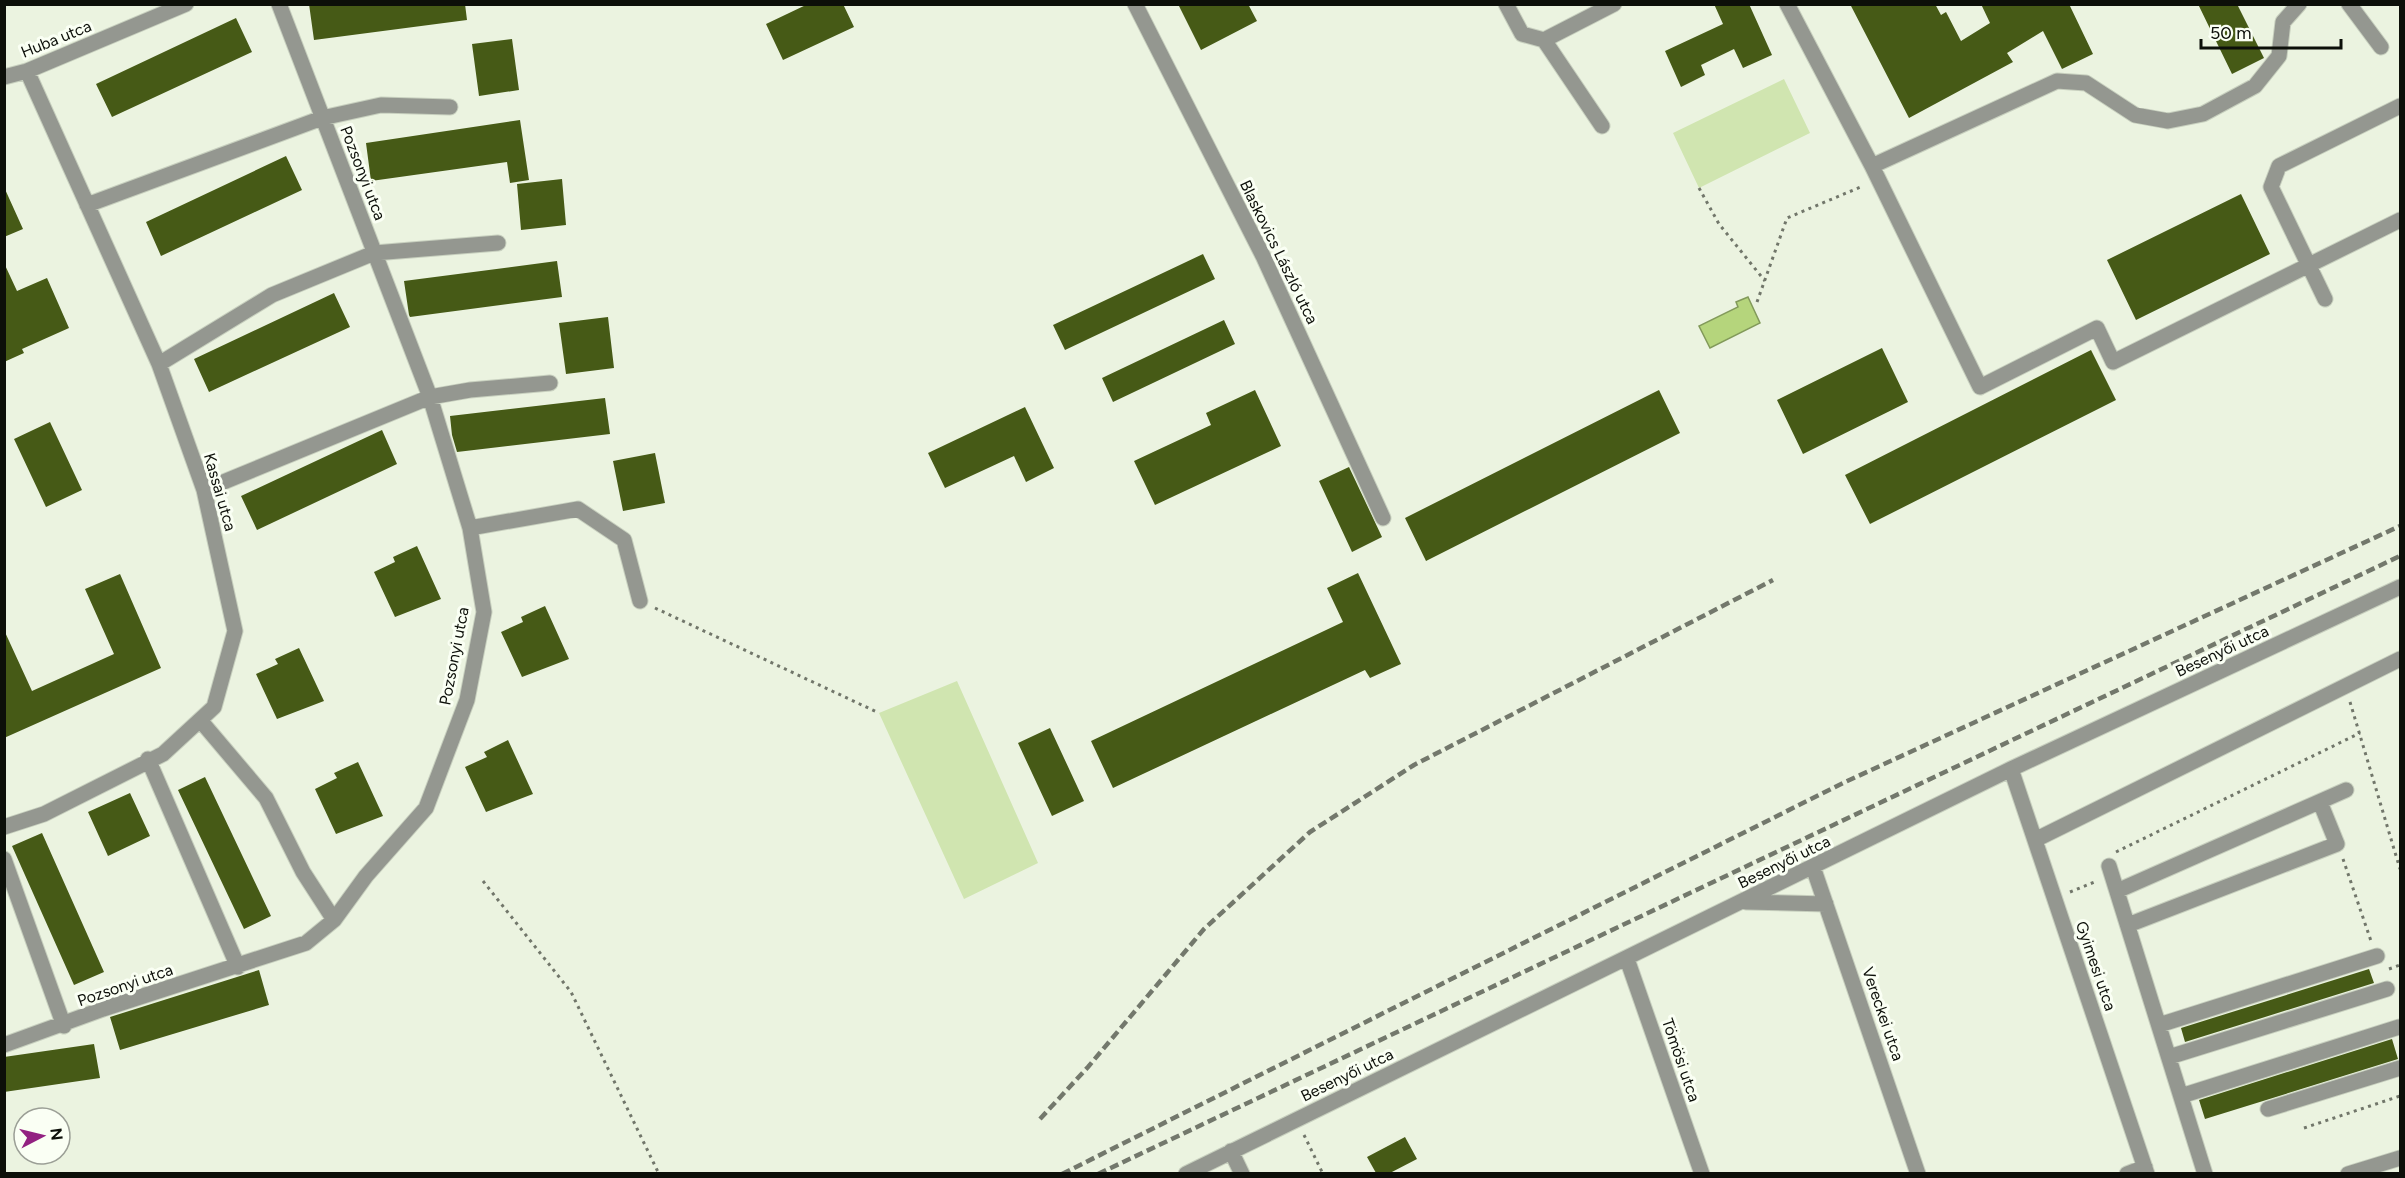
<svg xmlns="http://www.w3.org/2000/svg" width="2405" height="1178" font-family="Figtree,sans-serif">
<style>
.green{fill:#d0e5b0}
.water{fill:#b5d57c;stroke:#829a5a;stroke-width:1.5}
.building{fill:#465a16}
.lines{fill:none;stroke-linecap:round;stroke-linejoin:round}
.minor-casing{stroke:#c7cfbe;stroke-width:17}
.path{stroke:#71766a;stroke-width:3;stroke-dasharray:3 4.5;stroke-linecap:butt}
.minor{stroke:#949790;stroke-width:15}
.rail{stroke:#73786c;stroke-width:4.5;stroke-dasharray:9 4.5;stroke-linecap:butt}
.labels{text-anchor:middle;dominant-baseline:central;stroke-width:6;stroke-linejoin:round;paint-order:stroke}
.street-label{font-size:16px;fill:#0c0f09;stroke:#fafff4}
</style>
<rect width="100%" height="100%" fill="#ebf3e0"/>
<path class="green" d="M1784,79L1810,133L1699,188L1673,133Z
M957,681L1038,863L964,899L879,713Z"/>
<path class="water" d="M1748,297L1760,323L1710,348L1699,326L1738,307L1736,302Z"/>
<path class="building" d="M309,4H465L467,20L314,40Z
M808,4H843L854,27L783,60L766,24Z
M1178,4H1248L1257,21L1201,50Z
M1714,4H1749L1772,55L1743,68L1734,49L1701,65L1705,75L1681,87L1665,51L1723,24Z
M1850,4H1935L1941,15L1946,12L1961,41L1990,23L1981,4H2069L2093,54L2062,69L2043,31L2007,53L2013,62L1909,118Z
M2198,4H2237L2264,58L2232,74Z
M236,18L252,52L112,117L96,84Z
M512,39L519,90L479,96L472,44Z
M520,120L529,180L510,183L507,162L371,181L366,143Z
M286,156L302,190L161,256L146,222Z
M562,179L566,225L521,230L517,184Z
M4,187L23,229L4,237Z
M2241,194L2270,254L2136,320L2107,260Z
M1203,254L1215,279L1065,350L1053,325Z
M557,261L562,297L410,317L409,315L404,281Z
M4,263L17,291L47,278L69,328L22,349L24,353L4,362Z
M334,293L350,327L209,392L194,359Z
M608,317L614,368L566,374L559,323Z
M1224,320L1235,344L1113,402L1102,378Z
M1882,348L1908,402L1803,454L1777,400Z
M2091,350L2116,400L1870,524L1845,475Z
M1255,390L1281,446L1155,505L1134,461L1211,425L1206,413Z
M1659,390L1680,433L1426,561L1405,518Z
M605,398L610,434L457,452L452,435L450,416Z
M1025,407L1054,468L1026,482L1014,456L945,488L928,453Z
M50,422L82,490L46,507L14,439Z
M382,430L397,464L257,530L241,496Z
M655,453L665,503L623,511L613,461Z
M1349,467L1382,537L1352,552L1319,481Z
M417,546L441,599L395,617L374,572L395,562L393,557Z
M1358,573L1401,664L1370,678L1365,670L1113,788L1091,741L1343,622L1327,588Z
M120,574L161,668L4,738V630L32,691L114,654L85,589Z
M545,606L569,659L522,677L501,632L523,622L521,617Z
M299,648L324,701L277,719L256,674L278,664L275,659Z
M1050,728L1084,801L1052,816L1018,743Z
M508,740L533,794L486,812L465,767L487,757L484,752Z
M358,762L383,816L336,834L315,789L337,778L334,773Z
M205,777L271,916L244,929L178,790Z
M130,793L150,836L108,856L88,812Z
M42,833L104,972L74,985L12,846Z
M2369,969L2374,983L2185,1042L2181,1028Z
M259,970L269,1005L120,1050L110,1017Z
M2392,1039L2398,1059L2205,1119L2199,1100Z
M94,1044L100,1078L4,1092V1057Z
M1405,1137L1417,1159L1390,1173H1376L1367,1157Z"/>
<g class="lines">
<g class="minor-casing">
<path id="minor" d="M1135,4L1263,256L1383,518
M1506,4L1522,34L1544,40L1614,4
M1787,4L1872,166L1980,387L2097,328L2113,362L2400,220
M2349,4L2381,47
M1544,40L1602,126
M4,77L27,71L186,4
M1872,166L2057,81L2086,83L2135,115L2168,121L2203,114L2255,86L2279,56L2283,22L2299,4
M87,205L322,118L381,105L450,107
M2325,299L2271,187L2279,166L2400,106
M159,364L272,295L374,253L498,243
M204,490L430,397L470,390L550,383
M470,528L578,509L624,540L640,601
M200,720L266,798L303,872L334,920
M148,759L238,967
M2011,769L2147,1174
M4,827L44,814L163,754L214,707L235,631L204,490L159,364L27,71
M2035,840L2400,659
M4,859L64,1026
M2109,866L2205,1174
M1813,867L1918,1174
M2117,891L2346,790
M1746,902L1826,904
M2128,925L2337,844L2320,802
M1627,959L1702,1174
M2159,1025L2377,956
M4,1045L103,1009L306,943L334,920L366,876L426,808L467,700L484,612L470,528L430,397L279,4
M2169,1057L2387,989
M2181,1096L2399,1027
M2268,1109L2400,1068
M1231,1151L1242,1174
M1186,1174L2011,769L2400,587
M2127,1174L2145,1167
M2348,1174L2400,1158"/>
</g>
<path class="path" d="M1699,188L1719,224L1765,281
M1757,302L1787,218L1863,186
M655,608L879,713
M2350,702L2400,869
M2116,852L2360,733
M2343,859L2371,941
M483,881L571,992L659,1174
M2070,892L2097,881
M2389,969L2400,965
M2304,1128L2400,1096
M1304,1135L1323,1174"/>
<use href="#minor" class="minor"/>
<path class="rail" d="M1040,1119L1088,1067L1204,929L1310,832L1414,765L1773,580
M1062,1174L1843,783L2400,526
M1098,1174L2400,556"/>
</g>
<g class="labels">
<g class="street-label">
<text transform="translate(56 39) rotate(-22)">Huba utca</text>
<text transform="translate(363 173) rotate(69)">Pozsonyi utca</text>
<text transform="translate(1279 252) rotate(64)">Blaskovics László utca</text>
<text transform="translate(220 492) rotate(74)">Kassai utca</text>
<text transform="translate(2222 651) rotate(-25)">Besenyői utca</text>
<text transform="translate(454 656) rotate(-79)">Pozsonyi utca</text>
<text transform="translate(1784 862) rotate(-26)">Besenyői utca</text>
<text transform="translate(2096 966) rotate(71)">Gyimesi utca</text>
<text transform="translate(125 985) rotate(-19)">Pozsonyi utca</text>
<text transform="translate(1883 1014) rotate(71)">Vereckei utca</text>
<text transform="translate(1681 1060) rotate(71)">Tömösi utca</text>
<text transform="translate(1347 1075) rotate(-26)">Besenyői utca</text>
</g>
</g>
<rect width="2405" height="1178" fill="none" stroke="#0c0f09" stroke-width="12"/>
<g transform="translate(42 1136) rotate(83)"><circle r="28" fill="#fafff4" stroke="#9b9f96" stroke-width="1.5"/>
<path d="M0-4.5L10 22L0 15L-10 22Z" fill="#922181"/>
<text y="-9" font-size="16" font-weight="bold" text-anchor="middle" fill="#0c0f09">N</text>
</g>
<path d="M2201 39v9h140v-9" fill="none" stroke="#0c0f09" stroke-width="3"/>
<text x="2210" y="39" font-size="18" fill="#0c0f09" stroke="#fafff4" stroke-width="4.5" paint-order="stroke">50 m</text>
</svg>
